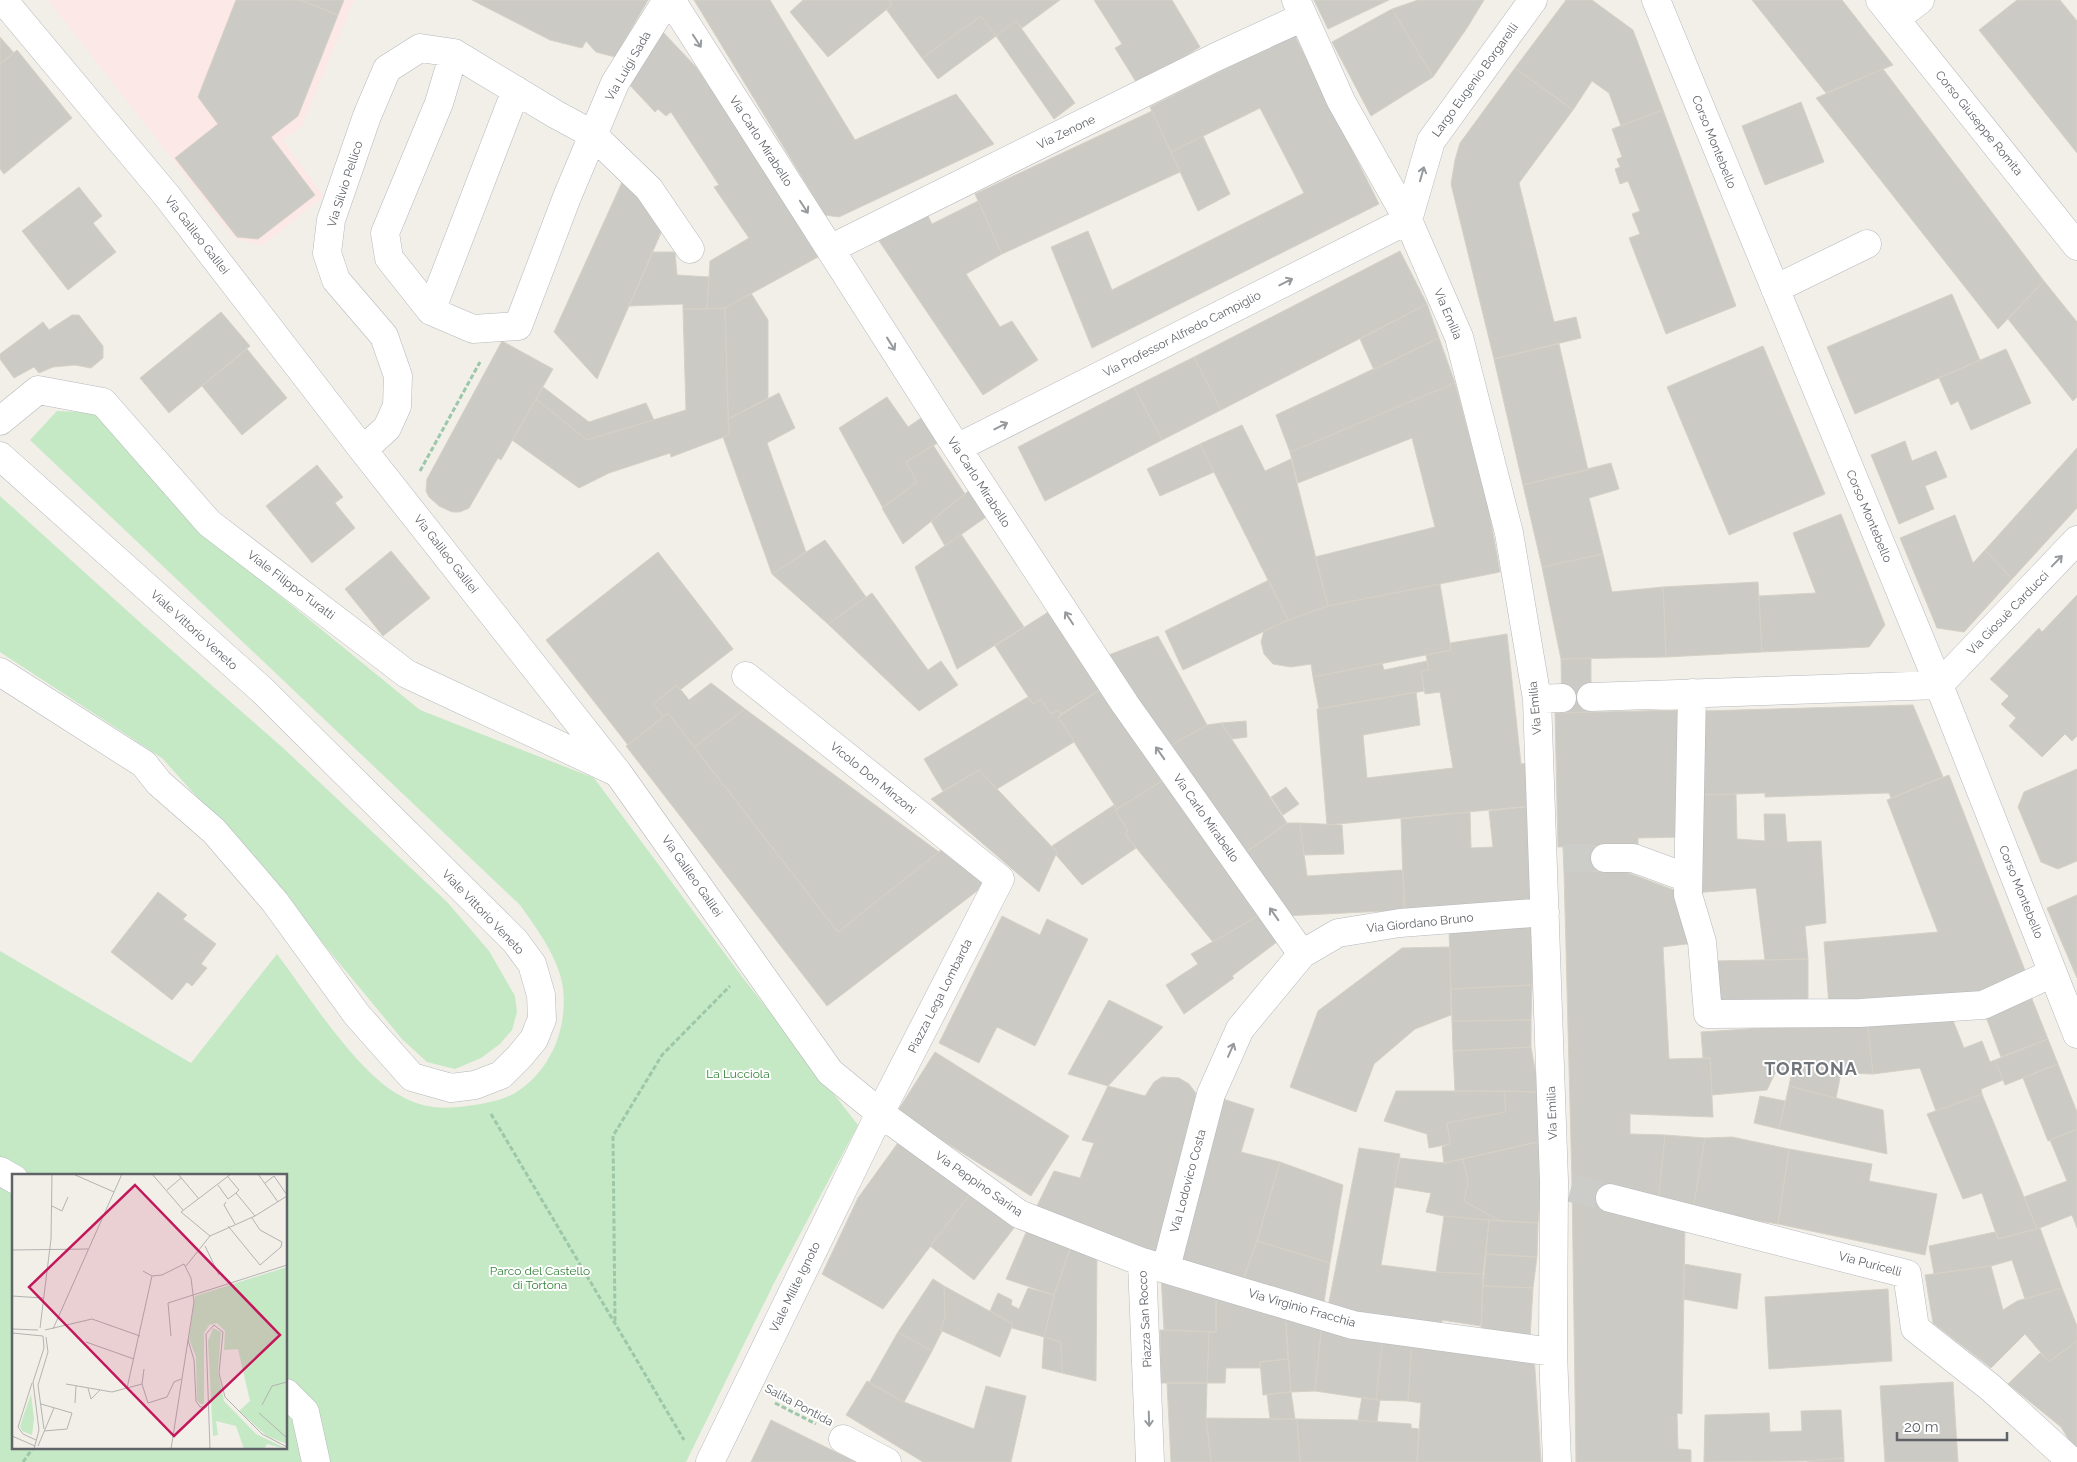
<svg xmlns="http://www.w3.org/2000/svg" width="2077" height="1462" font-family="Raleway,sans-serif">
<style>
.medical{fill:#fce8e6}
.green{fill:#c5e8c5;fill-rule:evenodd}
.building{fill:#cccac5;stroke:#d6d1c6}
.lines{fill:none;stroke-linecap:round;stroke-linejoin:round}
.minor-tunnel{stroke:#ccccc8;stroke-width:28;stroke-dasharray:28 14;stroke-linecap:butt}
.minor-casing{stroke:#b5b8bc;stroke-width:29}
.path{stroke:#9cc7a9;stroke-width:3;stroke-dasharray:5 2.5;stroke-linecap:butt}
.minor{stroke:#fff;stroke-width:28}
.oneway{stroke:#979a9d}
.labels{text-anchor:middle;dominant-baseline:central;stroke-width:4;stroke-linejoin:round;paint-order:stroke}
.street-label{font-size:12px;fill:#5f6368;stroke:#fff}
.park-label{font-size:12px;fill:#348238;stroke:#fff}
.district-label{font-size:18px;font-weight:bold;letter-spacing:1px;fill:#70757a;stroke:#fff}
.inset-road{fill:none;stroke:#b3b3b1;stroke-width:1}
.view{fill:#c2185b;fill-opacity:0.15;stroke:#c2185b;stroke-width:2.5}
.inset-edge{fill:none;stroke:#5f6368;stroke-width:2.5}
</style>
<rect width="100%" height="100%" fill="#f1efe8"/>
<path class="medical" d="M48,0H354L302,126L282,140L324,196L262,246L234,238Z"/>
<path class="green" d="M57,411L102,413L203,533L420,710L594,778L743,978L858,1125L774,1283L686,1462H0V951L191,1063L277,954C308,995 357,1073 401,1096C424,1109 442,1109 467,1106C483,1104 501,1101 515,1093C550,1072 568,1029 563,988C559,958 537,929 520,905L30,440ZM14,1176H286V1448H14Z
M0,496L144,626L282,747L448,903L489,951L515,996L517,1012L512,1030L500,1044L481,1058L455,1069L427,1062L402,1039L254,860L162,758L0,652Z"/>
<path class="building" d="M236,0H300L338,15L298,116L271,137L315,195L258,239L237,237L175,158L218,124L198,97Z
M300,0H344L338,15Z
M472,0H648L615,57L596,52L586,41L582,48L550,40Z
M694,0H770L855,140L956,94L994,144L839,217L825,215Z
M803,0H889L892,5L828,57L790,12Z
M889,0H1060L1022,28L1016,21L996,36L981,16L922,58L886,9L892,5Z
M1094,0H1172L1200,47L1138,85L1115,48L1122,44Z
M1314,0H1389L1328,29Z
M1418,0H1484L1467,28L1433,77L1392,9Z
M1566,0H1592L1633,30L1663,110L1621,126L1609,93L1592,81L1573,110L1515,68Z
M1752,0H1842L1893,65L1826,93Z
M2017,0H2060L2077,21V153L1979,30Z
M1392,9L1433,77L1371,116L1332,42Z
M981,16L996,36L938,79L922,58Z
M1016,21L1075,103L1054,119L996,36Z
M661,30L696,67L779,188L818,257L725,308L707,309L710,261L749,238L714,187L719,185L671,112L666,116L658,109L655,112L626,81Z
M1294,34L1379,204L1092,348L1051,247L1088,231L1112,290L1304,193L1260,108L1171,152L1150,107Z
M0,37L14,53L0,64Z
M17,50L72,118L4,174L0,169V64Z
M1515,68L1573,110L1519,183L1554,322L1576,317L1581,338L1494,359L1451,184L1455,160L1460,143Z
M1883,69L2044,281L1998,329L1816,98Z
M1801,102L1824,162L1765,185L1742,126Z
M1663,110L1736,306L1666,334L1629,238L1640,234L1632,214L1640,211L1628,181L1620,184L1615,169L1620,167L1617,159L1622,157L1612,129Z
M1152,111L1180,172L1002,254L975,194Z
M1203,136L1230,194L1198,211L1171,152Z
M623,180L664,226L597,379L554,332Z
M79,187L102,216L93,223L116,252L68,290L22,231Z
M978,201L1002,254L966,274L1000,327L1012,321L1038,360L983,395L877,238L926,212L932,224Z
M1400,251L1427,304L1221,410L1194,357Z
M653,252H675L677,275L709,277L707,309H683V304L629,306Z
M2044,281L2077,322V397L2073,401L2008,319Z
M751,293L768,320V398L728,419L725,308Z
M1952,294L1980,360L1855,414L1827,347Z
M1427,304L1439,338L1374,370L1360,339Z
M725,308L729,435L671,457L670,453L609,473L579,488L512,440L536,399L587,440L686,410L683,309Z
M221,312L250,346L169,413L140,378Z
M72,315H79L103,346V358L91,368L75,365L53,367L39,373L34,367L14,378L0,359V354L43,322L49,330Z
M1439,338L1455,383L1290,452L1276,415Z
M502,341L553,369L501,460L498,458L469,508L460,512H452L439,506L429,497L426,491L427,479Z
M1559,344L1588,470L1523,485L1494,359Z
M1763,346L1825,494L1729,535L1667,387Z
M247,349L287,398L242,435L202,386Z
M2006,349L2031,403L1971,430L1958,401L1951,405L1939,378Z
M1194,357L1221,410L1162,440L1134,387Z
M1455,383L1488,505L1500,572L1328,606L1315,557L1435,527L1412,438L1298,483L1290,452Z
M543,387L589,422L646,403L654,420L587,440L536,399Z
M1134,387L1162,440L1045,501L1018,447Z
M779,393L795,428L767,443L806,552L772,574L723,437L729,435L728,419Z
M887,397L908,427L924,416L941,441L906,462L917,482L883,508L839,428Z
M1242,425L1265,471L1291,459L1328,606L1288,620L1200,444Z
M1905,441L1912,461L1936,451L1947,477L1925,486L1934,509L1899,524L1871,455Z
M1200,444L1214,472L1160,496L1147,469Z
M933,445L965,494L903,544L882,508L917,482L906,462Z
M2077,448V508L2012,579L1985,550Z
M1611,463L1619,489L1589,498L1603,554L1542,567L1523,485Z
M317,465L343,497L335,503L355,528L312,563L266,506Z
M971,489L989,515L945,546L931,521Z
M1841,514L1885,625L1869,647L1762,652L1759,596L1816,593L1793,533Z
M1955,515L1973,563L1985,550L2012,579L1964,632L1937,628L1900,538Z
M961,534L1024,627L957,669L915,567Z
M825,540L866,597L828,624L772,574Z
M391,551L430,598L383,636L345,589Z
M658,552L733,649L680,690L677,685L653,704L664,717L628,745L546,640Z
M1603,554L1612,592L1663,587L1666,657L1561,659L1542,567Z
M1269,580L1288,620L1183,670L1165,631Z
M1758,582L1762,652L1666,657L1663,587Z
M1440,584L1451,650L1313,677L1311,664L1291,667L1273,664L1264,654L1261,642L1264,631L1288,620L1328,606Z
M872,593L928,670L941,661L958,685L919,711L828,624Z
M2077,595V736L2072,741L2065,734L2042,757L2009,726L2016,718L2001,704L2009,696L1990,679L2039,628L2042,632Z
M1053,609L1103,688L1061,714L1059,710L1051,714L1041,699L1033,704L995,646Z
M1507,634L1521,764L1530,763L1532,806L1327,825L1317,709L1416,692L1420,725L1363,735L1367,778L1453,768L1440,692L1425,694L1421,671L1429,670L1426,655L1451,650L1450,643Z
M1158,636L1207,725L1170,746L1106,656Z
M1591,658V712L1562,713L1561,659Z
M1427,661L1429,670L1421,671L1424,691L1319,709L1313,677L1382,663L1384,670Z
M711,683L745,709L694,747L668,713L664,717L653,704L677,685L689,700Z
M1103,688L1162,781L1117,809L1058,717Z
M1028,697L1033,704L1041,699L1051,714L1059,710L1061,714L1058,717L1074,742L997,789L979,770L943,791L924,759Z
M1913,705L1943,777L1891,798L1889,793L1765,797V793L1704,795L1702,711Z
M745,709L939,852L838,932L694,747Z
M1684,710L1681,837L1638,838V845L1558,847L1555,713Z
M668,713L838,932L941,850L983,882L977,891L827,1006L626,746Z
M1246,721L1247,737L1232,739L1221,723Z
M1221,723L1287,823L1242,855L1170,746L1207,725Z
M2077,769V861L2058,869L2041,862L2018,807L2024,792Z
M979,770L1057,852L1039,892L931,799Z
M1949,775L2026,973L1976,992L1829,1005L1824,942L1938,932L1887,800Z
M1162,781L1265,912L1213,942L1125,834L1128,831L1115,810Z
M1286,787L1299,804L1283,815L1271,797Z
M1736,794L1737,839L1765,841L1764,814H1785L1787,842L1821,841L1826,923L1805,926L1808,959L1765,960L1756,888L1693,893L1695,795Z
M1114,805L1117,809L1115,810L1128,831L1125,834L1136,848L1082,885L1056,855L1057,852L1052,846Z
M1532,806L1534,903L1404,911L1401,819L1470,812L1471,848L1493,847L1489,811Z
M1287,823H1300L1307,876L1403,870L1405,910L1284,916L1242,855Z
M1300,823L1342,825L1344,854L1304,855Z
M1605,846V871H1564L1563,847Z
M1564,871L1626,872L1674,890L1694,943L1663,947L1669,1059L1710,1058L1713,1117L1630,1114V1134L1665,1135L1658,1202L1572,1183Z
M158,892L187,915L183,919L216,944L201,964L207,968L192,986L187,982L172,1000L111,952Z
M2077,895V978L2047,908Z
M1265,912L1279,945L1277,942L1232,976L1234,978L1184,1014L1166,985L1198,964L1191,954Z
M1002,916L1040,935L1047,919L1088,939L1035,1046L997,1027L979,1063L939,1043Z
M1533,926L1532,985L1451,989L1449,930Z
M1450,947L1451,1015L1415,1029L1374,1064L1356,1112L1290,1087L1318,1011L1402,948Z
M1808,959V1000L1714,1002V961Z
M1532,985L1531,1020L1452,1021L1451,989Z
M2032,999L2048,1039L2001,1057L1986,1017Z
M1109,1000L1163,1027L1108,1086L1068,1074Z
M1952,1018L1964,1048L1982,1041L1990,1062L1995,1060L2003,1080L1981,1089L1982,1094L1936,1111L1920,1068L1873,1074L1867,1021Z
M1531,1020V1047L1453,1051L1452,1021Z
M1867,1021L1873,1074L1792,1071L1775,1073L1767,1090L1712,1095L1710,1058H1703L1701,1032Z
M2048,1039L2058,1064L2005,1085L1995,1060Z
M1531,1047L1539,1092L1455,1091L1453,1051Z
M935,1052L1069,1136L1031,1196L897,1112Z
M2058,1064L2077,1112V1129L2048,1141L2023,1078Z
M1792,1071L1841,1073L1836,1098L1789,1086Z
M1162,1077L1179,1078L1189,1084L1195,1092L1198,1104L1164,1253L1101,1238L1036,1208L1054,1171L1080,1178L1094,1143L1082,1140L1108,1086L1145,1096L1154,1082Z
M1789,1086L1883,1110L1887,1154L1779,1129Z
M1396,1091H1504L1506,1112L1447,1123L1450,1144L1429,1148L1427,1134L1384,1121Z
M1504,1091L1539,1092L1542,1141L1444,1163L1442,1147L1450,1144L1447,1123L1506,1112Z
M1982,1094L2037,1229L1998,1239L1982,1193L1963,1199L1927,1114Z
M1760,1096L1785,1101L1779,1129L1754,1123Z
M1217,1097L1254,1109L1241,1152L1280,1162L1257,1241L1243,1280L1174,1261Z
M2077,1129V1228L2072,1215L2037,1229L2024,1197L2067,1181L2050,1140Z
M1665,1135L1705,1138L1693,1210L1658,1202Z
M1732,1137L1789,1149L1778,1224L1693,1210L1705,1138Z
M900,1140L970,1194L883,1309L822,1274L858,1198Z
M1542,1141V1183L1538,1223L1500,1221L1464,1201L1468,1182L1463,1159Z
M1359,1148L1400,1154L1381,1265L1436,1272L1483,1274L1481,1326L1442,1320L1441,1329L1328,1307Z
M1789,1149L1872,1164L1869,1181L1937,1194L1925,1255L1778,1224Z
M1400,1158L1444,1163L1463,1159L1468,1182L1464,1201L1500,1221L1444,1216L1426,1212L1431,1193L1394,1187Z
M1280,1162L1343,1185L1330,1263L1257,1241Z
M1572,1183L1609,1191L1685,1225L1682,1414L1677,1413L1678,1449L1691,1450V1462H1576Z
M970,1194L1014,1228L974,1280L930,1246Z
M1444,1216L1489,1220L1483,1274L1436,1272Z
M1489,1220L1538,1223L1537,1257L1486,1254Z
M2040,1228L2062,1288L2025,1299L2012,1260L1991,1266L1934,1274L1929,1246L1995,1232L1998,1239Z
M1027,1230L1071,1246L1054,1295L1006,1279Z
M1257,1241L1330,1263L1324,1302L1243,1280Z
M1071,1246L1097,1256L1096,1381L1062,1373L1061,1342L1044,1337L1054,1295Z
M1486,1254L1537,1257L1533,1288L1483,1286Z
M1684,1264L1741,1274L1737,1309L1683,1299Z
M1991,1266L2003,1310L2017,1301L2062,1288L2077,1326V1341L2049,1362L2025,1334L1991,1368L1933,1323L1925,1275Z
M1161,1274L1216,1288V1332L1164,1330Z
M933,1279L944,1286L945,1318L940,1330L942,1331L932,1351L898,1332Z
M944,1286L1013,1324L1000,1357L940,1330L945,1318Z
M1483,1286L1533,1288L1530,1338L1481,1335Z
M1028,1288L1054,1295L1044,1337L1012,1328L1013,1324L990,1311L998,1293L1012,1300L1011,1305L1019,1309Z
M1216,1288L1285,1308L1288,1359L1260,1362V1368H1226L1225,1383H1207L1209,1332H1216Z
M1888,1289L1892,1361L1769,1369L1765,1297Z
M1285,1308L1322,1321L1315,1391L1291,1392Z
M1322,1321L1383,1336L1376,1400L1315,1391Z
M1160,1330L1209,1332L1207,1383H1161Z
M898,1332L932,1351L904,1402L869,1383Z
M1383,1336L1412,1339L1408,1401L1376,1400Z
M1044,1337L1061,1342L1062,1373L1042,1368Z
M1412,1339L1534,1354L1541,1462H1417L1421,1403L1408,1401Z
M2077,1341V1453L2061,1427L2008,1384L2040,1353L2049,1362Z
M1288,1359L1291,1392L1263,1395L1260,1362Z
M867,1381L904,1402L974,1429L986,1386L1026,1396L1011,1462H923L846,1415Z
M1953,1382L1958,1462H1885L1880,1386Z
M1167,1383H1207L1206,1418L1211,1462H1171Z
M1291,1392L1295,1419H1270L1267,1394Z
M1362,1397L1380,1400L1377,1422L1358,1420Z
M1841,1410L1844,1458L1808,1461L1704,1462L1705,1415L1769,1413L1770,1432L1802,1431L1801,1411Z
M1206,1418L1297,1419L1300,1462H1211Z
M1297,1419L1354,1420L1411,1424V1428L1419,1429L1417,1462H1300Z
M771,1420L856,1462H751Z
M1844,1458V1462H1808V1461Z"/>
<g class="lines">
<path class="minor-tunnel" d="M1564,858H1605
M1571,1188L1610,1198"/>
<g class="minor-casing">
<path id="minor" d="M3,0L167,196L363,450L618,773L830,1072L880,1113L1019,1214L1142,1262L1353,1325L1553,1352
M671,0L957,448L1125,704L1302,954
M1296,0L1341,101L1408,220L1459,337L1509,533L1537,699L1554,1181L1553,1352L1557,1462
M1656,0L1939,685L2077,1034
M1880,0L2077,246
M1895,19L1920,0
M454,53L439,103L385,233L389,258L431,311L473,329L518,326L567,197L615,83L667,0
M830,249L1216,57L1303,17
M1775,289L1867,244
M431,311L516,90
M0,421L38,390L103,402L209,523L407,674L614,771
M957,448L1408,220L1431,141L1533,0
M363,450L387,428L397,406L398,376L384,336L336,280L327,253L331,220L367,116L387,69L420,48L454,53L555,114L592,134L649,189L690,249
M0,456L262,690L515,941L532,964L541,995L542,1019L534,1039L520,1056L501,1075L475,1085L451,1088L412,1077L357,1015L275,902L214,831L159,783L144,764L0,672
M1692,693L1688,895L1702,942L1708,1014L1860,1013L1983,1005L2053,973
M1591,697L1939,685L2077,540
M1537,699L1562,698
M1605,858H1633L1688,878
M0,1171L14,1179
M1610,1198L1907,1274L1915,1328L1991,1388L2072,1462
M1142,1262L1150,1462
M1166,1268L1211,1094L1240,1029L1302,954L1338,933L1400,923L1545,912
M286,1393L305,1412L316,1462
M843,1439L887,1462
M710,1462L880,1113L1000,879L746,676"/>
</g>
<path class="path" d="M420,471L480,362
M491,1114L684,1440
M615,1321L613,1136L662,1055L730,986
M775,1403L816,1424
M23,1462L33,1448"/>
<use href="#minor" class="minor"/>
</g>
<defs><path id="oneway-shaft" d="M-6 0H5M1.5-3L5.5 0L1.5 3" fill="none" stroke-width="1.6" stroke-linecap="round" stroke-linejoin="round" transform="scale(1.25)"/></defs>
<g class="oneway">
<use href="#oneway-shaft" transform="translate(697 41) rotate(57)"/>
<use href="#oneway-shaft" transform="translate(1422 174) rotate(-74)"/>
<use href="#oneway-shaft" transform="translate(804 207) rotate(57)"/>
<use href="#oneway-shaft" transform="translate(1286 282) rotate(-27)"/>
<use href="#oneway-shaft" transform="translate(891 344) rotate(58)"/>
<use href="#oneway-shaft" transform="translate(1001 426) rotate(-27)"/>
<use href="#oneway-shaft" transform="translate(2057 561) rotate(-46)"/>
<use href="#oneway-shaft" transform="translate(1069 618) rotate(-123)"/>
<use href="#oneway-shaft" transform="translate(1160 753) rotate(-125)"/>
<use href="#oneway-shaft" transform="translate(1274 914) rotate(-125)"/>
<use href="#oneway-shaft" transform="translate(1231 1050) rotate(-66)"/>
<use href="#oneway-shaft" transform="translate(1149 1419) rotate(88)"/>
</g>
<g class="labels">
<g class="street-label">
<text transform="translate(628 66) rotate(-60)">Via Luigi Sada</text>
<text transform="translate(1475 80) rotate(-54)">Largo Eugenio Borgarelli</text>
<text transform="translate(1979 123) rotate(51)">Corso Giuseppe Romita</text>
<text transform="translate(1066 132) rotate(-26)">Via Zenone</text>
<text transform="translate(761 141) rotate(57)">Via Carlo Mirabello</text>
<text transform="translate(1714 142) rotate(68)">Corso Montebello</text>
<text transform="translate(345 184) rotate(-72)">Via Silvio Pellico</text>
<text transform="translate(197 235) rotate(52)">Via Galileo Galilei</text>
<text transform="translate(1448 314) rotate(67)">Via Emilia</text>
<text transform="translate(1182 334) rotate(-27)">Via Professor Alfredo Campiglio</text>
<text transform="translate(979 482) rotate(57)">Via Carlo Mirabello</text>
<text transform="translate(1869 516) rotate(67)">Corso Montebello</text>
<text transform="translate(446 554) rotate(52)">Via Galileo Galilei</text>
<text transform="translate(291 585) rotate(37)">Viale Filippo Turatti</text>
<text transform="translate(2008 613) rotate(-46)">Via Giosuè Carducci</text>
<text transform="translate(194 630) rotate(42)">Viale Vittorio Veneto</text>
<text transform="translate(1535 708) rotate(-95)">Via Emilia</text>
<text transform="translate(873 778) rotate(39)">Vicolo Don Minzoni</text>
<text transform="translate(1206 818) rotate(55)">Via Carlo Mirabello</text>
<text transform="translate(692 876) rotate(55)">Via Galileo Galilei</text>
<text transform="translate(2021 892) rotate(68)">Corso Montebello</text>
<text transform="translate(483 912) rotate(46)">Viale Vittorio Veneto</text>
<text transform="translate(1420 923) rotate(-6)">Via Giordano Bruno</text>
<text transform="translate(940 996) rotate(-63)">Piazza Lega Lombarda</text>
<text transform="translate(1552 1113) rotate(-92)">Via Emilia</text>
<text transform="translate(1188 1181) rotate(-75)">Via Lodovico Costa</text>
<text transform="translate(979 1184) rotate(35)">Via Peppino Sarina</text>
<text transform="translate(1870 1264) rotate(15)">Via Puricelli</text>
<text transform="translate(795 1287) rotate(-64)">Viale Milite Ignoto</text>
<text transform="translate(1302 1308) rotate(16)">Via Virginio Fracchia</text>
<text transform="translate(1145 1319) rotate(-93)">Piazza San Rocco</text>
<text transform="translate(799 1405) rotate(28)">Salita Pontida</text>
</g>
<g class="park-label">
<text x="738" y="1074">La Lucciola</text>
<text x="540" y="1271">Parco del Castello<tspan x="540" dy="14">di Tortona</tspan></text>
</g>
<g class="district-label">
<text x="1811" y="1068">TORTONA</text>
</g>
</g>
<g transform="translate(12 1174)">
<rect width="275" height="275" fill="#f1efe8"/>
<path d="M275,93V270L255,262L227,237L238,227L226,175L212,176L213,157L205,149L197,151L192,159V230H188L185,226L184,183L177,165L183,122ZM201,154L209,158L206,198L212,227L244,260L275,275L255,270L252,275H232L224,252L204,247L206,261L201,262L196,167ZM19,220L22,245L20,261L10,257L8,252Z" fill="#c5e8c5"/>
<path class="inset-road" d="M61,0L102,18M140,0L171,36M166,0L187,25M246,0L266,28M253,9L262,2L275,21M206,11L216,25L224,19L227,16L216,3M155,16L169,4M224,19L243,42M214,28L212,31L223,50M40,32L50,37L56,23M240,44L248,56L270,68M216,52L248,91L269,73L270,68M198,62L169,38L219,0M198,62L243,42L275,22M193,72L207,101M0,76L76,75M174,92L198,62M131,97L140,102L150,101L172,90L179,104L182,128L159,275M0,122L31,124M28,154L39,65L40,0M0,155L26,156M41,155L110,0M33,156L80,145L128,162M0,159L31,162M159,162L156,129L275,91M176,166L182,186L184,227L188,233H195M74,168L122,185M132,195L130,210L136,229L155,223L162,208L169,205M20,209L6,253L11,260L24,266M54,210L100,218L130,210M76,214L79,225L88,216M115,214L140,102M63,229L64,212M29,230L60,239L55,255L32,257M250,231L260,212L275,208M247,239L275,264M32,255L26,211L36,178L34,163M0,262L23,272M26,272L42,234M22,275L27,256L21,208L32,174L31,162M198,275L194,160L202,151L211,158L207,199L213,223L250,260L275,273"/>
<path class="view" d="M123,11L268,161L162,262L17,113Z"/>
<rect width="275" height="275" class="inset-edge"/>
</g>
<path d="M1897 1432v8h110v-8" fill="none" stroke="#5f6368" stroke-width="2.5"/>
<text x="1904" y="1432" font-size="15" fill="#5f6368" stroke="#ffffff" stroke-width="4" paint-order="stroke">20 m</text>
</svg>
